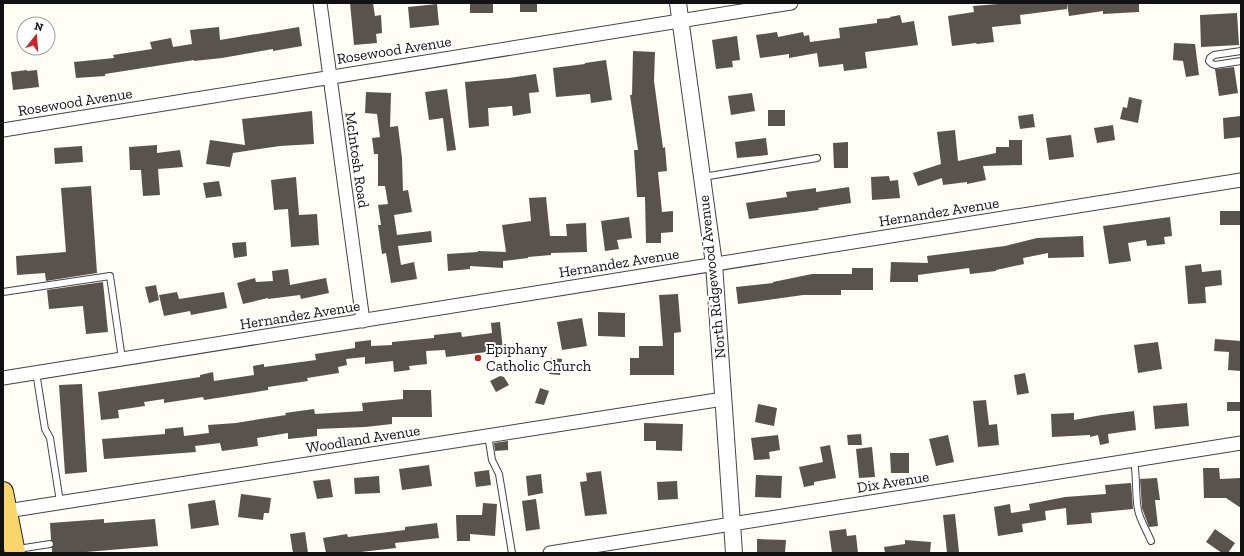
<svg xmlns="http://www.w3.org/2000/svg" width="1244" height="556" font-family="'Zilla Slab',serif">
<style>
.building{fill:#5a524d}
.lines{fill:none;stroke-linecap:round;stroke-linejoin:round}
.service-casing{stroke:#444;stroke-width:8}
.minor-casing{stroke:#444;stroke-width:15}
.tertiary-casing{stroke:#444;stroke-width:18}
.primary-casing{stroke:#222;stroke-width:22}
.service{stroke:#fff;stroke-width:6}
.minor{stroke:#fff;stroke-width:13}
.tertiary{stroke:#fff;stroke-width:16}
.primary{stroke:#f9d66b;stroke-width:20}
.poi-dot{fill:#c4262e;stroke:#fff;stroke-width:1.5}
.labels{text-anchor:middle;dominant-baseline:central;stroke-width:4;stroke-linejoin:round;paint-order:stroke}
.street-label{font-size:15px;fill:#111;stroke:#fff}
.poi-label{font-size:15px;fill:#111;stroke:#fff;text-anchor:start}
</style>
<rect width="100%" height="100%" fill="#fffdf5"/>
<path class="building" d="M350,3H373L375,16L381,15L382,33L376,34L377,43L354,45Z
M470,3H493V13H470Z
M520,3H537V12H520Z
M998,3H1067V9L1020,15L1021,24L992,27L994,42L977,44L976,43L952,46L948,16L974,12L973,6L998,4Z
M1067,3H1139V12L1103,14V11L1069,16Z
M437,4L439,25L410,28L408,7Z
M1237,13L1239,45L1201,47L1200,15Z
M900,15L902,23L914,21L918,45L865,52L867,68L844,71L843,64L819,67L817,53L789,58V54L760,58L756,35L777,32L778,37L803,32L804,36L809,35L810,42L840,38L839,28L877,23V19L890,18V17Z
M219,27L220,40L299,27L302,46L273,51V49L222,58L194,61V60L105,74V76L76,78L74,62L114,58L113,55L152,49L150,42L171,38L173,47L192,44L190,30Z
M737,36L740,60L732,61L733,67L716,69L712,40Z
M1174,43L1195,44L1199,75L1186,77L1183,61L1173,60Z
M633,51L655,52L654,81L663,148L665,147L667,171L658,172L662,212L673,211V232L661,233V243H646L645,197H637L634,150H638L630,95H632Z
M606,60L612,100L591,103L590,94L556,97L553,68L585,64V63Z
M1234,67L1238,93L1219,96L1215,69Z
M27,70V71L37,70L39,87L13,90L11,72Z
M536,74L539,92L529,93L531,113L513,116L512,106L488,108L489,126L469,128L465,82L509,78Z
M447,89L456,150L447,151L443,118L429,120L425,92Z
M366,92L391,93L390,127L398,126L402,158L403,191L408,190L412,212L394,215L397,235L431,231L432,242L398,246L401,265L414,262L417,279L391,283L386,253L382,254L378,225H381L378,205L388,204L385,186H378V154H374L372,138L380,137L377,114L365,113Z
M752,93L755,111L731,115L728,96Z
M1129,97L1142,100L1138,123L1120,119L1123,107L1127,108Z
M768,110H785V126H768Z
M312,111L314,144L280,146L233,153L230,167L206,164L210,140L245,145L242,119Z
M1033,114L1035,127L1020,129L1018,116Z
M1241,116V137L1224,139L1223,118Z
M1113,125L1115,140L1097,143L1094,128Z
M955,130L958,161L996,153V147H1009V140H1022V165L983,166L986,180L967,184V182L943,185L942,178L918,186L913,173L941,164L937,132Z
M1071,135L1074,157L1049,160L1046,138Z
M766,138L768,155L737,158L735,142Z
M848,142V168H834L833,143Z
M157,145V153L180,150L183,167L158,169L160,195L143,196L141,170H130L129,147Z
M82,146L83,162L55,164L54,148Z
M889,176L890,181L898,180L900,198L872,200L871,177Z
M296,177L299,215L317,214L319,245L291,247L288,209L274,210L271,180Z
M219,181L222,196L206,198L203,183Z
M91,186L97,273L46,281L45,273L17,275L16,256L66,252L61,188Z
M849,187L851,203L818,208L819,210L749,219L746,203L787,197L786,192L816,188V192Z
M546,197L550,236H567L566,224L586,223L587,252L551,253V255L528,257V258L503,261V268L470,266V269L448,271L447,254L478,252V251L506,252L502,225L531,221L529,198Z
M1220,211H1241V225H1220Z
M629,217L632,238L617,240L619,249L605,251L601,221Z
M1170,217L1172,236L1164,237L1165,244L1147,246L1146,240L1128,243L1131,261L1109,264L1103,226Z
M1083,236L1084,257L1048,258V253L1023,258L1024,264L996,270V271L970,274L969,268L918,275V282H890L891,262L928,263L927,256L1005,246L1037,238Z
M246,242L247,256L234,258L232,243Z
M1201,264L1202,272L1221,270L1222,285L1205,287L1206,303L1188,304L1185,266Z
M852,268H873V290H841V295H803L738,304L736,287L773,283V282L812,274H852Z
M288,269L290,285L326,278L329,293L301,299L300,295L268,299V298L243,304L237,283L255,278L256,282L273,281L272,271Z
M103,282L108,332L86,334L83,306L49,309L47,290Z
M156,285L159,300L149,303L145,287Z
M177,292L179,299L224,292L227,308L191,315L190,311L164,316L159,295Z
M678,294L681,332L674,333V375H630V358H639V346H663L659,295Z
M598,312L625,313V337L598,336Z
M582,318L587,346L562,350L557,322Z
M500,322L503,350L446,357L445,350L426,351L427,364L409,366L410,370L394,372L393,361L365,364V357L346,359L347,365L338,367L339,373L307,378L308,381L268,387V390L204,400L203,397L164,403V399L144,402L145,406L118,410L119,418L101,420L98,392L200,377V375L213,372L214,381L254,375L253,366L264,364V367L316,360L315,354L355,348V342L371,340V346L392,345V342L434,338V335L461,332L462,337L492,333L491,323Z
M1215,339L1241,341V371L1228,370L1229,352L1214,351Z
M1158,342L1162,369L1138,373L1134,345Z
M551,358L562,359L560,375L549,374Z
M1025,373L1029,393L1017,395L1014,375Z
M500,376L504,377L509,385L496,392L490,381Z
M82,384L87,472L65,474L59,385Z
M540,388L549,391L544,405L535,403Z
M403,390H431L432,417H392V424L365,427L317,429V436L288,439V433L257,438L258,446L251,447L222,451L220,443L195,446L196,452L104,459L102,439L165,434V429L183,427L184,436L209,433L208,425L236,423L286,415L285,413L314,409L315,414L363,411L362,403L403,399Z
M986,400L989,425L997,424L999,445L978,447L973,401Z
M1227,402H1241V411H1227Z
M1187,403L1189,426L1155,429L1153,406Z
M758,404L777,408L774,426L755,422Z
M1134,411L1136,430L1108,434L1109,443L1100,445L1098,435L1090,437V435L1052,437L1051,414L1074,413V420L1102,415Z
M644,423L683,424L682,451L656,450V441H644Z
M861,434L862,445H848L847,435Z
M778,435L780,450L769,452L770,459L754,460L751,438Z
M948,435L954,462L936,466L929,439Z
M508,441V450L495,451L494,443Z
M830,445L836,478L814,482V485L804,487L799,467L823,462L820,447Z
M872,447L875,477L859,478L856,449Z
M890,453H909V473H891Z
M429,465L432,486L402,490L399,469Z
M1203,468H1219L1220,479L1241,478V508L1226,498H1204Z
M489,470L491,485L476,487L474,472Z
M601,471L607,514L585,516L580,482L587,481L586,473Z
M541,474L543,493L528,496L526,476Z
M756,475L782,476L781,498L755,497Z
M379,476L380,493L355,494L354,478Z
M1157,478L1160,500H1155L1158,526L1149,527L1142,508L1140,479Z
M330,479L333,497L317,499L313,481Z
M677,481L678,499L658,500L657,482Z
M1131,483L1133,509L1091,513L1092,523L1067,525L1066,508L1045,511L1046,520L1022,524L1023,532L998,536L994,507L1010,504L1011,513L1030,510L1029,504L1065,497L1106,494L1105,485Z
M241,494L271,498L269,513H264L263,520L238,517Z
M536,499L540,529L526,531L522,501Z
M215,500L219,525L191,529L188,504Z
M483,503L497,504L495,536L470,534V541H457L456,515H482Z
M955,514L959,552L947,553L943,515Z
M104,519V523L155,519L158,546L74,553H52V548L54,544L51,540L50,523Z
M437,523L439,538L395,543L396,548L352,553H326L323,538L347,534L348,537L405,530V527Z
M846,529L847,536L856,535L858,553H832L829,531Z
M1215,529L1235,543L1228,553H1222L1206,542Z
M305,532L308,553H293L290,534Z
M757,539L786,540L785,553H757Z
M905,540L931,542L930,553H885L884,547L905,544Z"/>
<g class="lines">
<g class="service-casing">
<path id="service" d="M1241,51L1214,55L1210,58L1209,61L1212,64L1215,65L1241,61
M703,177L817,158
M3,292L110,276L122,359
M36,372L45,429L50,438L60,502
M488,435L492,460L499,474L512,553
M1134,460C1137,477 1135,493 1138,510C1140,520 1147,531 1151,541
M18,549L50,544"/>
</g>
<g class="minor-casing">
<path id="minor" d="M320,3L363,321
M3,130L791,3
M3,378L1241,180
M7,511L723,399
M550,553L1241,443"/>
</g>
<g class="tertiary-casing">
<path id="tertiary" d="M678,3L714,264L734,553"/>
</g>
<g class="primary-casing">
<path id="primary" d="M3,492L15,553"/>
</g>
<use href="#service" class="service"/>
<use href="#minor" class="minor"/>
<use href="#tertiary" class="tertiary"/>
<use href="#primary" class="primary"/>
</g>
<circle class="poi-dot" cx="478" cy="358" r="4"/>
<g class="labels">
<g class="street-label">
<text transform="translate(394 50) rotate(-9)">Rosewood Avenue</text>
<text transform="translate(75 102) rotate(-9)">Rosewood Avenue</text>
<text transform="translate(357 160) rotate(82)">McIntosh Road</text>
<text transform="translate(939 212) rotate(-9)">Hernandez Avenue</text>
<text transform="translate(619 263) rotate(-9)">Hernandez Avenue</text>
<text transform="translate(712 277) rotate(-96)">North Ridgewood Avenue</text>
<text transform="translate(300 315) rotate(-9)">Hernandez Avenue</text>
<text transform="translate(363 439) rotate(-9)">Woodland Avenue</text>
<text transform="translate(893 482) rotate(-9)">Dix Avenue</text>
</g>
<g class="poi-label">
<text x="486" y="349">Epiphany<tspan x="486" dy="17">Catholic Church</tspan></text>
</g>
</g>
<rect width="1244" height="556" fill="none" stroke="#111111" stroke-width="8"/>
<g transform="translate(36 36) rotate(17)"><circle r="19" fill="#ffffff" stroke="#a0a0a0"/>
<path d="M0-3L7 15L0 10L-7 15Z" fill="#c4262e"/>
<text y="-6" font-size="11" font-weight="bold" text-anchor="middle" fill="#111111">N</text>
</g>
</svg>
